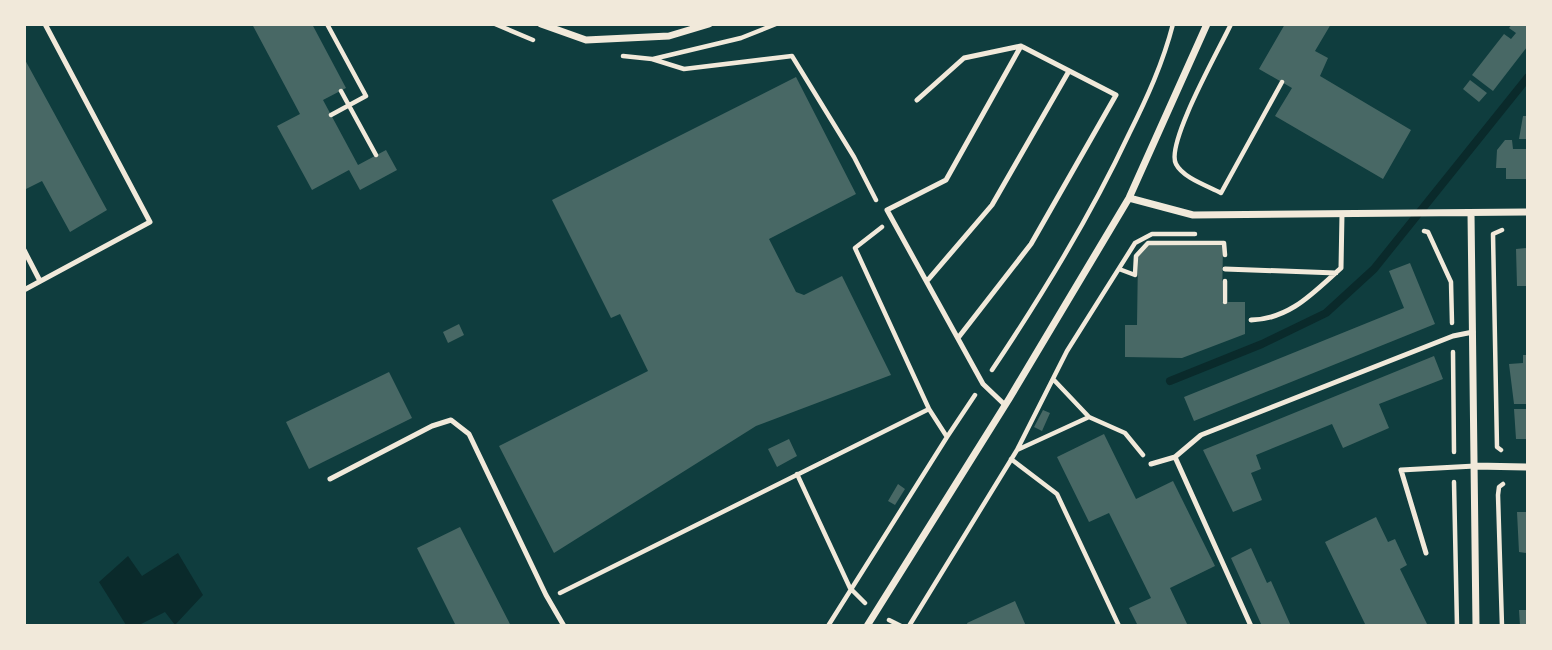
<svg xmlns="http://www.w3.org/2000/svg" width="1552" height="650" font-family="'Source Sans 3',sans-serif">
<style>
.water{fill:#0a2a2b}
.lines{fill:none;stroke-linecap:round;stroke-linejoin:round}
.stream{stroke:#0a2a2b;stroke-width:8}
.building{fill:#486865}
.path{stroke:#f1e9da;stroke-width:4.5}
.service{stroke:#f1e9da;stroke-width:5}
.minor{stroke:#f1e9da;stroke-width:7}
</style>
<rect width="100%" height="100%" fill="#0f3d3e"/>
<path class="water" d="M178,553L203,595L175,625L165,612L139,625H126L99,582L128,556L142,576Z"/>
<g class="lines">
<path class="stream" d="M1170,381L1262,344L1326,313L1374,269L1528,77"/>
</g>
<path class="building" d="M252,24H312L346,88L323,100L358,165L386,150L397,170L360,190L349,170L312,190L277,126L300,114Z
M1285,24H1331L1315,51L1328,58L1320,76L1411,130L1383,179L1275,116L1292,88L1259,69Z
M1512,24H1527V47L1493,91L1472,75L1504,34L1511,39L1516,33L1509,28Z
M24,58L107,210L70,232L42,181L24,190Z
M796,77L856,194L769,239L796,292L804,295L842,276L891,375L756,426L554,553L499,446L648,371L620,314L611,318L552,200Z
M1470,80L1487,93L1479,102L1463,89Z
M1523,116H1527V139H1519Z
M1505,140H1512L1513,149H1527V179H1506V168H1496L1497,150Z
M1149,245L1223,246L1222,302H1245V334L1182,358L1125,357V325H1137L1138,256Z
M1527,248V286H1517L1516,249Z
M1410,263L1435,324L1194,421L1184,397L1404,308L1389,271Z
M459,324L464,335L448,343L443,332Z
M1523,355H1527V404H1514L1509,364L1523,363Z
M1434,356L1443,379L1379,404L1389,428L1343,448L1332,424L1256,455L1261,469L1251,473L1262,500L1233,512L1203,450Z
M389,372L412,418L309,469L286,422Z
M1514,409H1527V439H1516Z
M1043,410L1050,413L1042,431L1034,427Z
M1104,434L1136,499L1173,481L1215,566L1170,588L1188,626H1138L1129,608L1151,598L1109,513L1089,522L1057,457Z
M789,439L797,456L777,467L768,449Z
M898,484L905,489L895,505L888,501Z
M1517,512H1527V553L1519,552Z
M1376,517L1388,542L1395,539L1407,565L1400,569L1428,626H1366L1325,542Z
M460,527L511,626H456L417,548Z
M1251,548L1267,583L1271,581L1291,626H1262L1231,558Z
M1015,601L1026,626H968L967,623Z
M1519,610H1527V626H1520Z"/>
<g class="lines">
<path class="path" d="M327,24L366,96L331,115
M495,24L533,40
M1231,24C1220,48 1165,144 1176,164C1183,178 1208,186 1221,193L1282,82
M623,56L652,59L684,69L792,56L854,157L876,200
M653,59L741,38L776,24
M341,91L376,155
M882,227L855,248L929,409L947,437L975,395
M1424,231L1428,232L1451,282L1452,323
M1119,269L1135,275L1136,256L1148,243H1224L1225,255
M1225,281V302
M1453,352L1454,452
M992,370C1043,294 1090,217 1129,134C1147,98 1163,63 1173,24
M1053,379L1089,417L1125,433L1143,455
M1017,450L1089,417
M1501,450L1497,447L1493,234L1502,230
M1011,459L1057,494L1119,626
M797,474L850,588L865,603
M1454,482L1457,626
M560,593L929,409
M889,620L901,626
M828,626L947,437
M909,626L1017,450L1067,351L1135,243L1152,234H1195
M1502,626L1498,495L1499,487L1503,484"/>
<path class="service" d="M917,100L964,58L1021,46
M24,250L40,281
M1225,269L1336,273
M927,281L992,205L1069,71
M24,290L150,222L45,24
M1251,320C1290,319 1313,293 1341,268L1342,214
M958,338L1031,244L1116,95L1021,46L946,180L887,210L983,384L1005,405
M1175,457L1201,435L1453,336L1473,332
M1151,464L1175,457L1251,626
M330,479L432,426L451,420L469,434L546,595L564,626
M1426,553L1401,470L1475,466"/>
<path class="minor" d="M541,24L586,40L669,36L709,24
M1129,198L1193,215L1528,212
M1471,213L1476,626
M1475,466L1528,467
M867,626L1009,399L1129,198L1207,24"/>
</g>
<rect width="1552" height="650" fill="none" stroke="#f1e9da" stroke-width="52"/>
</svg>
